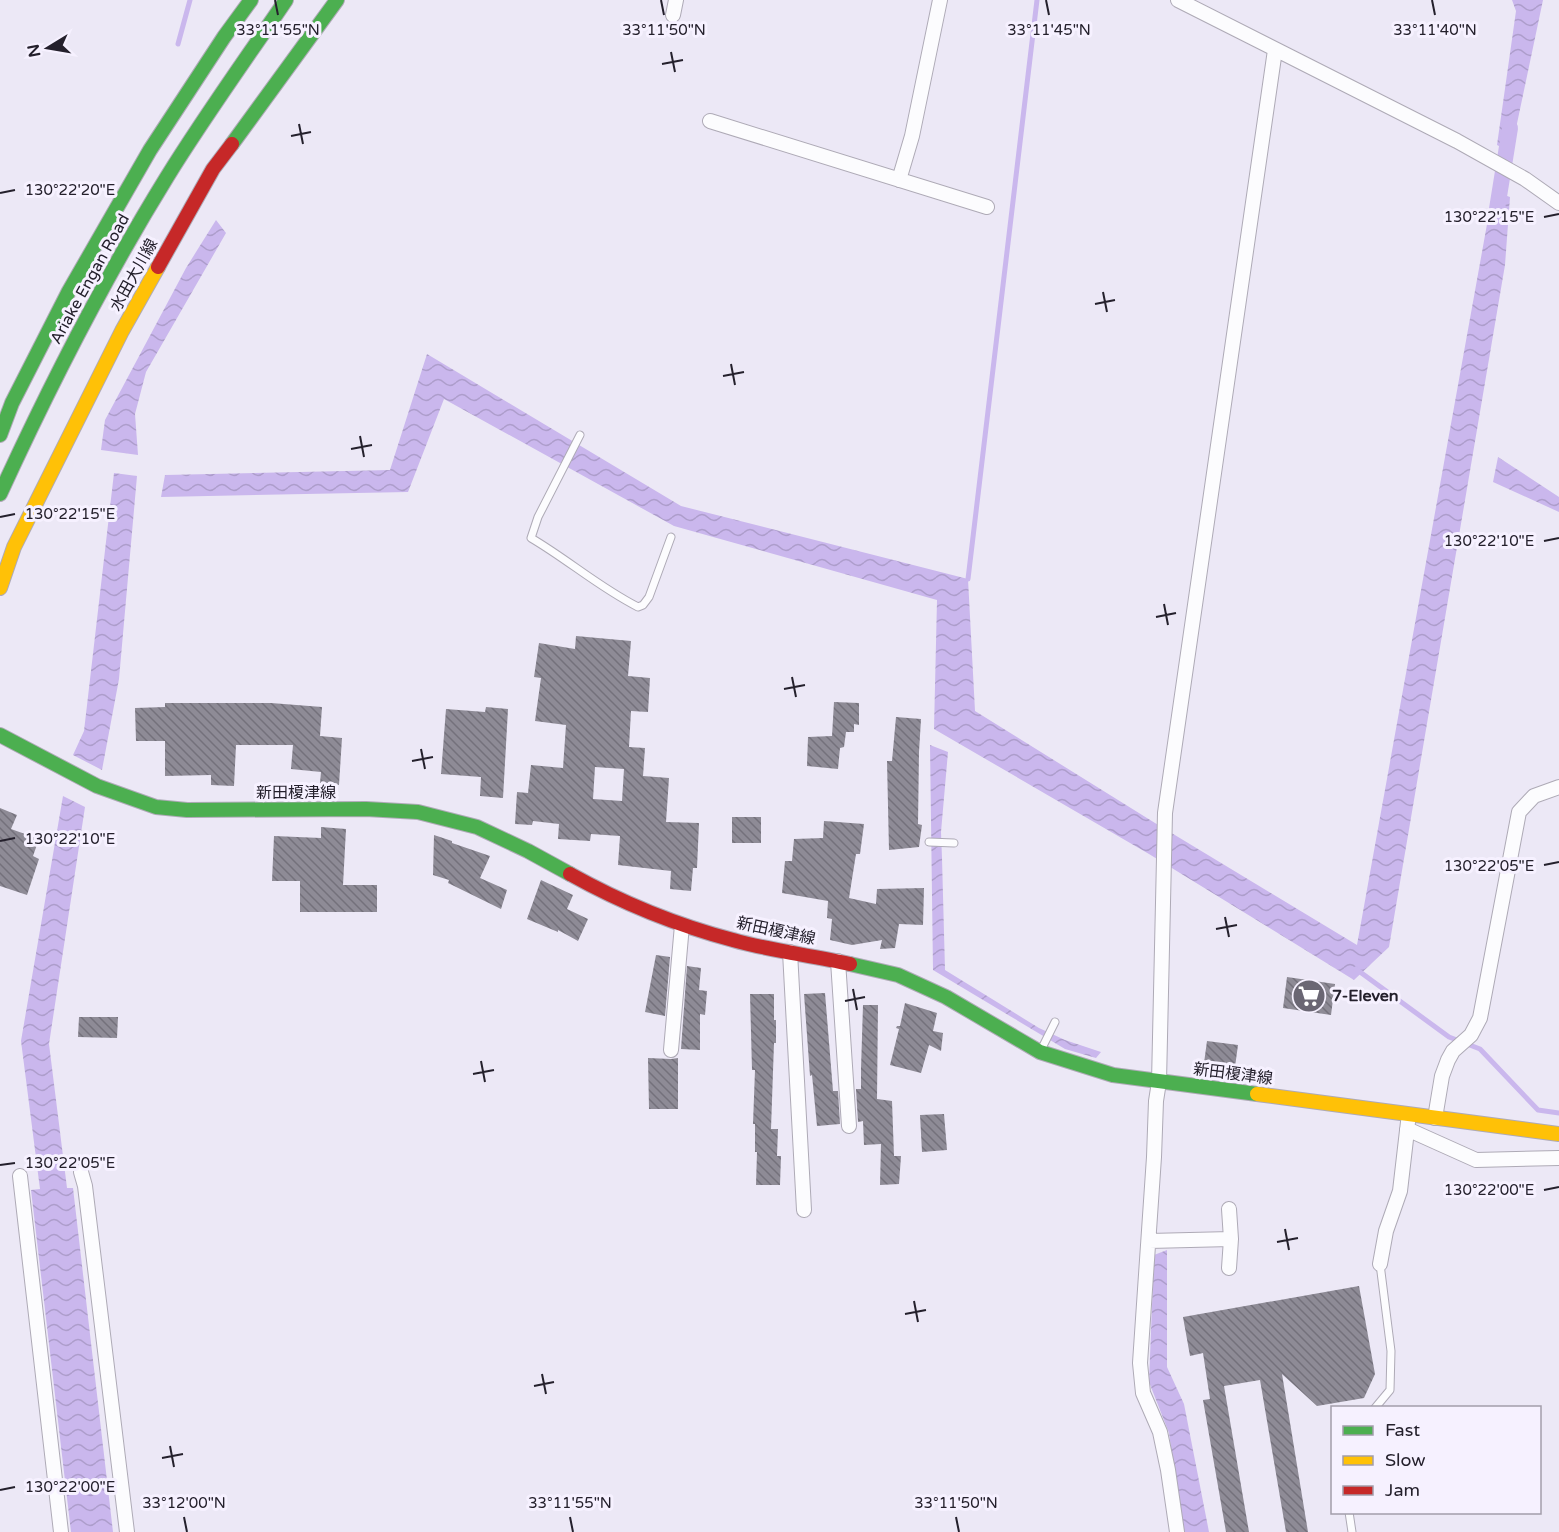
<svg xmlns="http://www.w3.org/2000/svg" width="1559" height="1532" font-family="'Varela Round','Noto Sans JP',sans-serif">
<style>
.water{fill:url(#water-waves)}
.lines{fill:none;stroke-linecap:round;stroke-linejoin:round}
.stream{stroke:#cab7ed;stroke-width:5}
.canal{stroke:#cab7ed;stroke-width:16}
.building{fill:url(#building-back-hatch);fill-rule:evenodd}
.lane-casing{stroke:#aeaab6;stroke-width:9}
.street-casing{stroke:#aeaab6;stroke-width:16}
.fast-casing{stroke:#aeaab6;stroke-width:16}
.slow-casing{stroke:#aeaab6;stroke-width:16}
.jam-casing{stroke:#aeaab6;stroke-width:16}
.lane{stroke:#fcfcfe;stroke-width:7}
.street{stroke:#fcfcfe;stroke-width:14}
.fast{stroke:#4caf50;stroke-width:14}
.slow{stroke:#ffc107;stroke-width:14}
.jam{stroke:#c62828;stroke-width:14}
.ticks{fill:none;stroke:#24202c;stroke-width:2}
.labels{text-anchor:middle;dominant-baseline:central;stroke-width:6;stroke-linejoin:round;paint-order:stroke}
.street-label{font-size:16px;fill:#24202c;stroke:#f6f1ff}
.poi-label{font-size:16px;font-weight:bold;fill:#24202c;stroke:#f6f1ff;text-anchor:start}
.ticks-label{font-size:15px;text-anchor:middle;fill:#24202c;stroke:#f6f1ff;stroke-width:6;stroke-linejoin:round;paint-order:stroke}
</style>
<defs>
<pattern id="water-waves" width="16" height="10" patternUnits="userSpaceOnUse" patternTransform="scale(1.5)"><rect width="16" height="10" fill="#cab7ed"/><path d="M0 5q4-4 8 0t8 0" fill="none" stroke="#ad9dcb"/></pattern>
<pattern id="building-back-hatch" width="6" height="6" patternUnits="userSpaceOnUse" patternTransform="scale(1.5)"><rect width="6" height="6" fill="#8e8b96"/><path d="M-1 5l2 2M0 0l6 6M5-1l2 2" fill="none" stroke="#74717b"/></pattern>
</defs>
<rect width="100%" height="100%" fill="#ece8f6"/>
<path class="water" d="M1512,0H1543L1511,152L1497,145L1516,11Z
M1493,191L1510,197L1505,265L1389,947L1354,980L1149,854L934,729L937,600L674,526L444,399L408,492L161,497L165,475L390,470L427,354L681,506L968,579L975,711L1155,823L1357,945Z
M216,220L226,233L146,372L135,414L138,455L101,450L105,420L186,268Z
M1498,457L1559,497V512L1493,482Z
M114,473L137,476L119,679L102,770L73,755L84,731Z
M930,745L948,752L941,832L942,858L945,970L1039,1028L1065,1040L1101,1052L1096,1058L1065,1049L933,970Z
M63,796L85,807L49,1044L67,1188H73L113,1532H71L31,1190L40,1189L21,1041Z
M1167,1250V1367L1184,1404L1209,1532H1182L1169,1433L1149,1382L1154,1255Z"/>
<g class="lines">
<path class="stream" d="M178,44L190,0
M968,579L1037,0
M1356,969L1449,1037L1480,1049L1538,1110L1559,1113"/>
<path class="canal" d="M1496,215L1510,128"/>
</g>
<path class="building" d="M576,636L631,641L628,676L650,678L648,712L631,711L629,747L645,748L643,776L669,778L666,822L699,823L697,868H693L691,891L670,889L671,871L618,865L620,836L591,834L590,841L558,839L559,824L533,821L532,825L515,824L517,792L528,793L531,765L563,768L566,725L535,721L541,678L534,677L539,643L575,649ZM595,767L624,769L622,801L593,799Z
M834,702L859,703V725L854,724V732H846L844,747L840,748L838,769L807,766L808,737L832,736Z
M165,703H271L322,707L320,736L342,738L339,785L320,783L321,772L291,769L293,745H236L234,786L211,785V775L165,776V741H136L135,708L165,707Z
M486,707L508,709L503,798L480,796L481,777L441,774L446,709L485,712Z
M896,717L921,719L919,752L918,824L922,825L919,847L889,850L887,761H892Z
M0,808L17,815L11,829L39,839L33,856L39,859L27,895L0,886Z
M732,817H761V843H732Z
M824,821L864,824L860,854H856L849,898L876,904L877,889L924,888L923,925L899,924L895,948L880,949L882,940L852,945L830,940L832,919L827,918L828,901L782,893L785,861H792L794,839L823,838Z
M321,827L346,829L343,885H377V912H300V881H272L274,836L321,838Z
M434,835L452,841V843L490,856L480,878L507,890L501,909L448,883L449,880L433,875Z
M541,880L573,895L567,909L588,919L578,941L558,930V932L527,919Z
M656,955L670,957L665,1016L645,1012Z
M687,966L701,968L699,990L707,991L705,1015L700,1014V1050L681,1049Z
M1287,977L1335,984L1331,1015L1283,1008Z
M825,993L833,1091H838L840,1124L817,1126L812,1075L810,1076L804,994Z
M750,994H774V1020H776V1043H774L771,1129H778L777,1156H781L780,1185H756L757,1152H755V1124H753L755,1070H752Z
M905,1003L937,1013L933,1031L943,1033L941,1051L929,1045L921,1073L890,1065L899,1029L896,1028L897,1026H900Z
M863,1005H878L877,1099L892,1101L894,1156H901L899,1184L880,1185L881,1144L864,1145L863,1121L858,1122L856,1089H861V1069Z
M79,1017H118L117,1038L78,1037Z
M1207,1041L1238,1045L1235,1067L1204,1063Z
M648,1058L671,1059L678,1058V1109H649Z
M944,1114L947,1150L922,1152L920,1115Z
M1359,1286L1375,1374L1364,1398L1317,1406L1282,1374L1308,1532H1286L1260,1380L1224,1386L1249,1532H1226L1203,1400L1210,1399L1203,1353L1190,1356L1183,1317Z"/>
<g class="lines">
<g class="lane-casing">
<path id="lane" d="M580,435L538,517L531,538C567,559 600,588 638,607L643,605L649,597L671,537
M929,842L954,843
M1040,1052L1055,1022
M1375,1408L1390,1390L1391,1351L1380,1264
M1349,1512L1352,1532"/>
</g>
<g class="street-casing">
<path id="street" d="M1178,0L1457,141L1525,179L1559,203
M673,15L676,0
M710,121L987,207
M899,180L912,136L940,0
M790,952L804,1210
M838,961L849,1126
M671,1050L682,925
M1435,1118L1442,1076L1448,1060L1453,1051L1471,1035L1480,1018L1519,812L1534,796L1559,787
M1407,1129L1476,1160L1559,1158
M81,1172L85,1186L127,1532
M20,1176L61,1532
M1149,1241L1231,1239L1229,1209
M1380,1264L1386,1231L1400,1191L1408,1122
M1229,1268L1231,1239
M1177,1532L1168,1470L1160,1432L1143,1393L1140,1363L1154,1157L1156,1101L1159,1082L1165,813L1275,50"/>
</g>
<g class="fast-casing">
<path id="fast" d="M232,144L337,0
M0,435L12,403L69,291L150,150L224,37L251,0
M0,494C50,385 104,279 167,177C204,117 246,59 286,0
M0,735L97,786L156,807L187,810L366,809L418,812L477,827L528,851L570,874
M850,964L898,975L946,997L1040,1052L1113,1075L1257,1094"/>
</g>
<g class="slow-casing">
<path id="slow" d="M0,588L14,547L122,331L158,267
M1257,1094L1559,1134"/>
</g>
<g class="jam-casing">
<path id="jam" d="M158,267L213,169L232,144
M570,874C622,903 676,925 733,940C771,951 811,955 850,964"/>
</g>
<use href="#lane" class="lane"/>
<use href="#street" class="street"/>
<use href="#fast" class="fast"/>
<use href="#slow" class="slow"/>
<use href="#jam" class="jam"/>
</g>
<path class="ticks" d="M275,0L278,15M661,0L664,15M1046,0L1049,15M1432,0L1435,15M671,52L675,72M662,64L683,60M299,124L303,144M291,136L311,132M0,193L15,190M1544,217L1559,214M1103,292L1107,312M1095,304L1115,300M731,364L735,385M723,376L744,372M360,436L364,457M351,449L372,445M0,517L15,514M1544,541L1559,538M1164,604L1168,625M1156,617L1176,613M792,677L796,697M784,689L805,685M421,749L425,769M412,761L433,757M0,841L15,838M1544,865L1559,862M1225,917L1229,937M1216,929L1237,925M853,989L857,1010M845,1001L865,997M481,1061L485,1082M473,1074L494,1070M0,1165L15,1163M1544,1190L1559,1187M1285,1229L1289,1250M1277,1242L1298,1238M914,1301L918,1322M905,1314L926,1310M542,1374L546,1394M534,1386L554,1382M170,1446L174,1467M162,1458L183,1454M0,1490L15,1487M184,1517L187,1532M570,1517L573,1532M956,1517L959,1532"/>
<defs>
<g id="supermarket-disc" transform="scale(1.725)"><circle r="9.5" fill="#6a6673" stroke="#f6f1ff"/><path d="M-6-5.5h2.5l.6 2H6L4.5 2H-2.5L-4.4-4H-6ZM-1.5 3.2a1.3 1.3 0 1 0 .1 0ZM3 3.2a1.3 1.3 0 1 0 .1 0Z" fill="#fff"/></g>
</defs>
<g fill-rule="evenodd">
<use href="#supermarket-disc" x="1309" y="996"/>
</g>
<g class="labels">
<g class="street-label">
<text transform="translate(134 275) rotate(-61)">水田大川線</text>
<text transform="translate(90 279) rotate(-61)">Ariake Engan Road</text>
<text x="296" y="793">新田榎津線</text>
<text transform="translate(776 931) rotate(12)">新田榎津線</text>
<text transform="translate(1233 1074) rotate(7)">新田榎津線</text>
</g>
<g class="poi-label">
<text x="1332" y="996">7-Eleven</text>
</g>
</g>
<g class="ticks-label">
<text x="278" y="35">33°11'55"N</text>
<text x="664" y="35">33°11'50"N</text>
<text x="1049" y="35">33°11'45"N</text>
<text x="1435" y="35">33°11'40"N</text>
<text x="70" y="195">130°22'20"E</text>
<text x="1489" y="222">130°22'15"E</text>
<text x="70" y="519">130°22'15"E</text>
<text x="1489" y="546">130°22'10"E</text>
<text x="70" y="844">130°22'10"E</text>
<text x="1489" y="871">130°22'05"E</text>
<text x="70" y="1168">130°22'05"E</text>
<text x="1489" y="1195">130°22'00"E</text>
<text x="70" y="1492">130°22'00"E</text>
<text x="184" y="1508">33°12'00"N</text>
<text x="570" y="1508">33°11'55"N</text>
<text x="956" y="1508">33°11'50"N</text>
</g>
<rect x="1331" y="1406" width="210" height="108" fill="#f6f1ff" stroke="#a29dab" stroke-width="1.5"/>
<rect x="1343" y="1426" width="30" height="9" fill="#4caf50" stroke="#a29dab" stroke-width="1.5"/>
<text x="1385" y="1436" font-size="18" fill="#24202c">Fast</text>
<rect x="1343" y="1456" width="30" height="9" fill="#ffc107" stroke="#a29dab" stroke-width="1.5"/>
<text x="1385" y="1466" font-size="18" fill="#24202c">Slow</text>
<rect x="1343" y="1486" width="30" height="9" fill="#c62828" stroke="#a29dab" stroke-width="1.5"/>
<text x="1385" y="1496" font-size="18" fill="#24202c">Jam</text>
<g transform="translate(48 48) rotate(259)" stroke="#f6f1ff" stroke-width="4.5" paint-order="stroke">
<path d="M0-4.5L10 22L0 15L-10 22Z" fill="#24202c"/>
<text y="-9" font-size="16" font-weight="bold" text-anchor="middle" fill="#24202c">N</text>
</g>
</svg>
